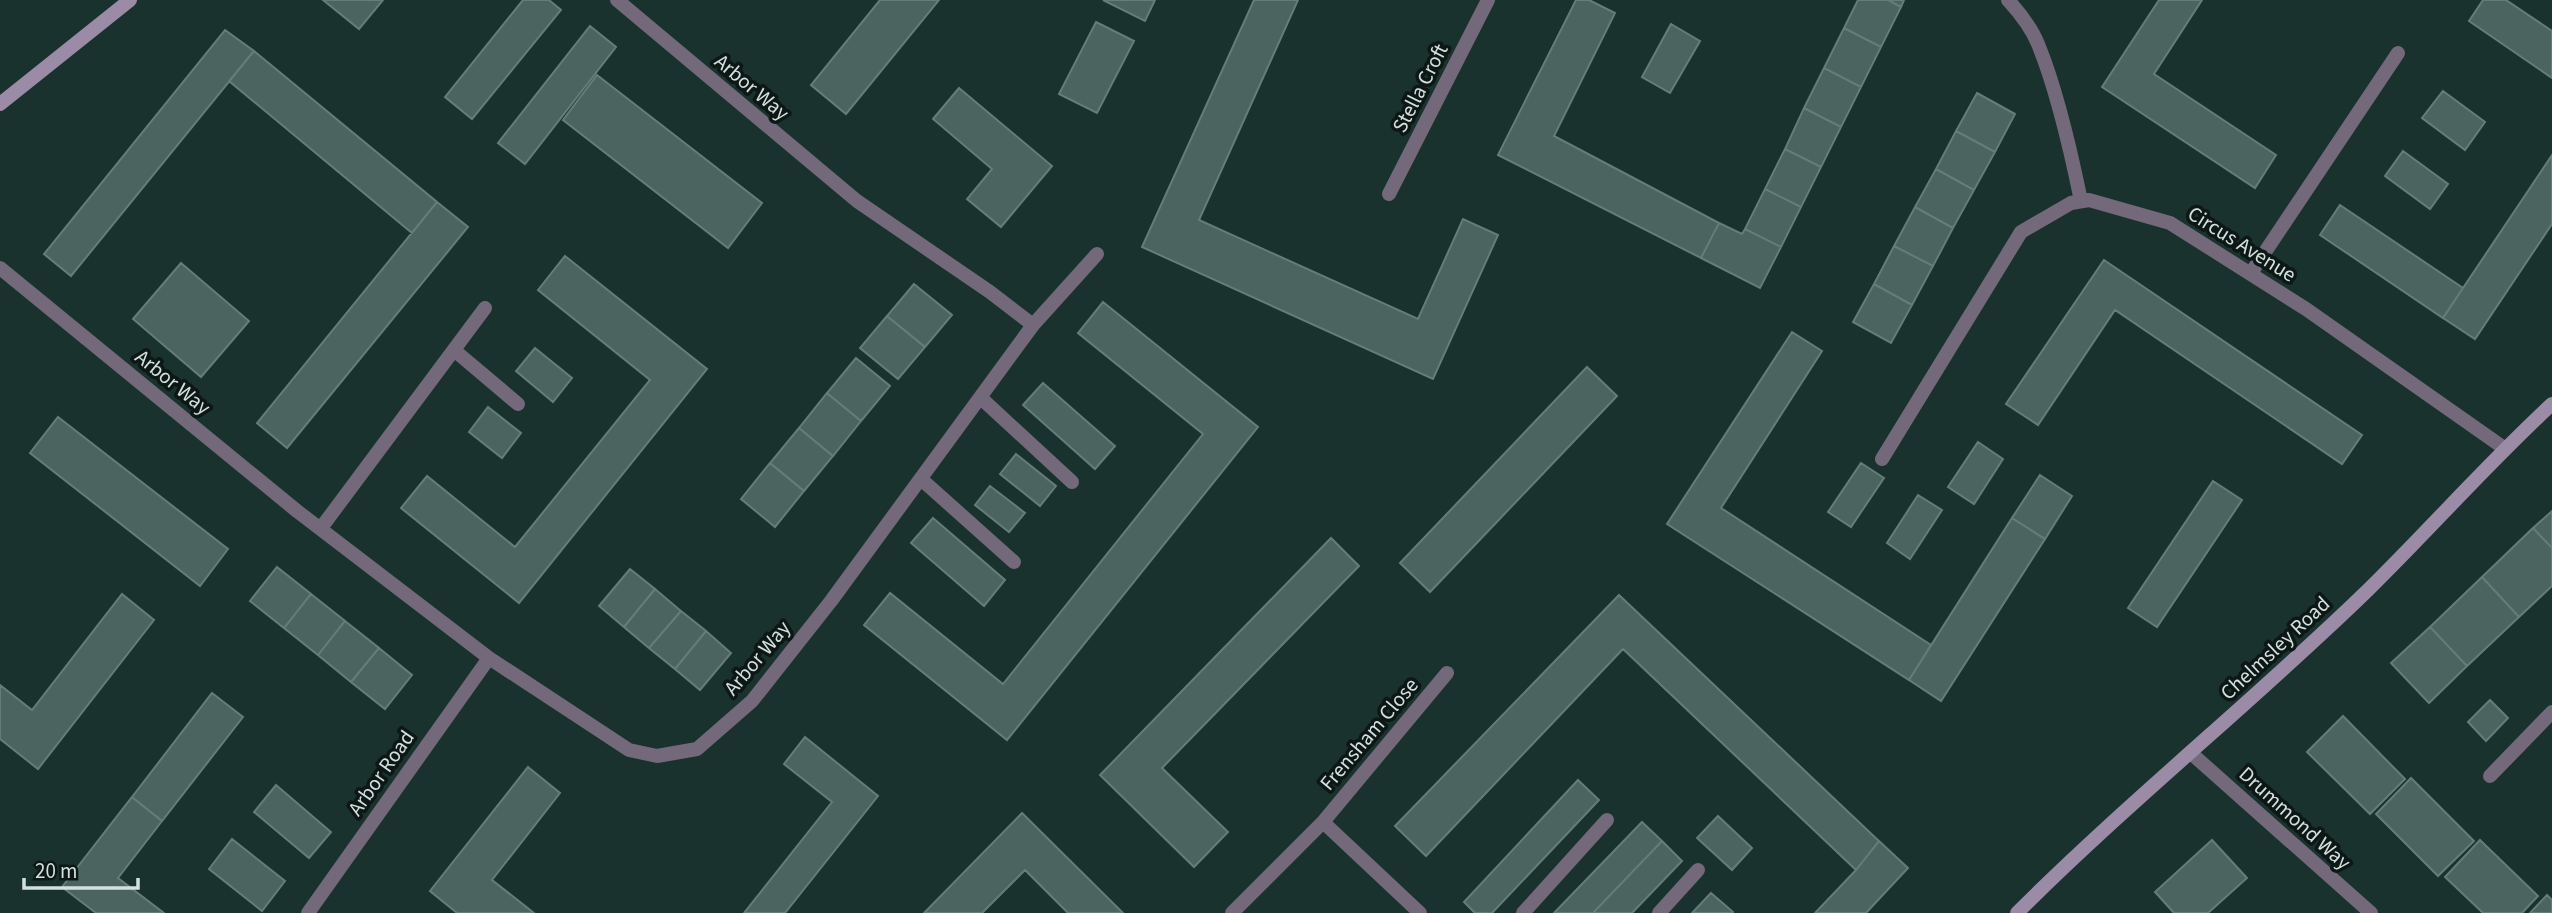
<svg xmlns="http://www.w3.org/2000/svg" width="2552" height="913" font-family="'Source Sans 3',sans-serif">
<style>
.building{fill:#4b645f;stroke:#647d78;stroke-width:2}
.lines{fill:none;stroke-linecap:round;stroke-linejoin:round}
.lane{stroke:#73697b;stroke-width:14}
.street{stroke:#73697b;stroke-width:14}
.secondary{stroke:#9b8ba7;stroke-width:14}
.labels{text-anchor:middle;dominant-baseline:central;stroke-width:7;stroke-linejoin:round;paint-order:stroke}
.street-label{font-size:21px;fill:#d3e1de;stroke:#0d1715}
</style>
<rect width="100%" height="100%" fill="#1a322e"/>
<path class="building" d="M323,0H383L359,29Z
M523,0H549L561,10L472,119L445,97Z
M880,0H939L846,114L811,85Z
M1103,0H1155L1145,21Z
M1254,0H1298L1199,220L1418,319L1463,219L1498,235L1433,379L1142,247Z
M1576,0H1589L1615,13L1554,136L1719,223L1701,258L1498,155Z
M1858,0H1888L1901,7L1881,47L1844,28Z
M1888,0H1904L1901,7Z
M2159,0H2202L2154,74L2276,155L2255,188L2102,87Z
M2483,0H2506L2552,31V78L2469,21Z
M1096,22L1134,41L1097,113L1059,94Z
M1671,24L1700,41L1670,93L1642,77Z
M590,26L616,47L525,164L498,143Z
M1844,28L1881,47L1861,87L1824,68Z
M225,30L254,51L71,276L44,254Z
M254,51L437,202L412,233L229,81Z
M1824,68L1861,87L1841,127L1804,108Z
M597,75L762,203L728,248L563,120Z
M959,88L1052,166L1001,227L967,199L992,169L933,119Z
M2443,91L2485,122L2465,150L2422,118Z
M1977,93L2015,114L1995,152L1956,131Z
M1804,108L1841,127L1821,167L1785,149Z
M1956,131L1995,152L1974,190L1936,169Z
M1785,149L1821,167L1801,207L1765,189Z
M2403,151L2448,184L2430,209L2385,176Z
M2552,155V224L2475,339L2443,318Z
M1936,169L1974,190L1953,228L1915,207Z
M1765,189L1801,207L1781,247L1745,229Z
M437,202L468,227L287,448L257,423Z
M2340,205L2463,288L2443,318L2320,235Z
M1915,207L1953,228L1933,266L1894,246Z
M1719,223L1742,234L1745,229L1781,247L1760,288L1701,258Z
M1894,246L1933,266L1912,305L1874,284Z
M565,256L707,369L519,603L401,508L427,476L515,547L650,380L538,290Z
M2104,260L2362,435L2342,464L2115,310L2038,425L2006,404Z
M181,263L249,321L201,377L133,319Z
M914,284L952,315L925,347L887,316Z
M1874,284L1912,305L1891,343L1853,322Z
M1103,302L1258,427L1007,740L864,625L890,593L1003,684L1203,434L1078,333Z
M887,316L925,347L898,379L860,348Z
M1792,332L1822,351L1721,508L1931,645L1909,680L1667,524Z
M535,348L572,378L553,402L516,371Z
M856,358L890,386L861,421L827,393Z
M1587,367L1617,396L1430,592L1400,563Z
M1043,383L1115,446L1095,469L1023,405Z
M827,393L861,421L833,456L799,428Z
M488,407L521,433L502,458L469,432Z
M58,417L228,549L200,586L30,453Z
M799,428L833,456L804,491L770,463Z
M1978,442L2003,459L1974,504L1948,487Z
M1016,454L1056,486L1040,506L1000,474Z
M770,463L804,491L775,527L741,499Z
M1861,463L1884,478L1851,527L1828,512Z
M2040,475L2072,496L2045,539L2012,518Z
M2213,481L2242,500L2157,627L2128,608Z
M990,486L1025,513L1009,532L975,505Z
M1918,495L1942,510L1910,559L1887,543Z
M2552,511V548L2533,528Z
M933,518L1005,580L984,606L911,543Z
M2012,518L2045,539L1941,701L1909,680Z
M2533,528L2552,548V586L2519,617L2482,577Z
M1331,538L1359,566L1162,768L1228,832L1194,867L1100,775Z
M277,567L311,594L284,628L250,601Z
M630,569L655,589L624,627L599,606Z
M2482,577L2519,617L2467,666L2430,627Z
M655,589L681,611L649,648L624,627Z
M122,594L154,620L38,769L0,739V685L32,710Z
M311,594L345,621L318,655L284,628Z
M1619,595L1879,841L1856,870L1623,649L1426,856L1395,826Z
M681,611L706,631L675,669L649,648Z
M345,621L379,648L351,682L318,655Z
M2430,627L2467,666L2429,703L2391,663Z
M706,631L731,653L700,690L675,669Z
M379,648L412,675L385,709L351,682Z
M212,693L243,717L162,821L132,797Z
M2490,700L2508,718L2486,741L2468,722Z
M2343,716L2405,779L2370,814L2307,752Z
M805,737L878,796L785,913H744L832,802L784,764Z
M528,767L560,793L492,880L534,913H457L430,891Z
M2411,778L2474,841L2438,876L2376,814Z
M1578,780L1599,800L1492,913H1475L1464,902Z
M276,785L331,832L309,858L254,812Z
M132,797L162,821L118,878L164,913H96L62,887Z
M1022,813L1123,913H1068L1025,870L982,913H924Z
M1718,816L1752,848L1732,870L1697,838Z
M1642,822L1662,841L1593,913H1554Z
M232,839L285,881L262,911L209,869Z
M2212,840L2247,878L2208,913H2174L2155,892Z
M2480,840L2538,896L2522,913H2483L2445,877Z
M1662,841L1682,861L1632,913H1593Z
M1879,841L1908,868L1866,913H1815L1856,870Z
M1711,893L1733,912L1732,913H1692Z
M2547,895L2552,900V913H2530Z"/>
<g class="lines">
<path class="lane" d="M2008,0C2019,12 2032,29 2038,44C2057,90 2071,152 2081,201
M981,398L1072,482
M921,479L1014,562
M1523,913L1607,820
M1659,913L1698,870"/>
<path class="street" d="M617,0L857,201L990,292L1033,325
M1389,194L1488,0
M0,268L297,511L489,658L629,750L657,756L697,749L752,701L831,601L1033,325L1097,254
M2251,273L2398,53
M454,350L518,404
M1882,459L2021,232L2071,203L2089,200L2170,223L2306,309L2504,448
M321,528L485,308
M2192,754L2371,913
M2490,776L2552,712
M1323,822L1420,913
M308,913L489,658
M1232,913L1323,822L1447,673"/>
<path class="secondary" d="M0,104L130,0
M2017,913C2129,801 2255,700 2369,589C2431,528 2488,463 2552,404"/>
</g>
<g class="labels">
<g class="street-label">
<text transform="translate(752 87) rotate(40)">Arbor Way</text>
<text transform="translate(1420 88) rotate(-63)">Stella Croft</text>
<text transform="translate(2242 244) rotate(32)">Circus Avenue</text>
<text transform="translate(173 382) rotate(39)">Arbor Way</text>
<text transform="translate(2275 648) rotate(-43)">Chelmsley Road</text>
<text transform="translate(757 658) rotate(-50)">Arbor Way</text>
<text transform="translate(1369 734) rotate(-50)">Frensham Close</text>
<text transform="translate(381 773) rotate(-55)">Arbor Road</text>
<text transform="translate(2295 818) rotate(42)">Drummond Way</text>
</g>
</g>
<path d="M24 878v10h114v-10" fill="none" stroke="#d3e1de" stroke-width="3.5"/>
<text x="35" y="878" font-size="21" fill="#d3e1de" stroke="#0d1715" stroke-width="5" paint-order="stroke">20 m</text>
</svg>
